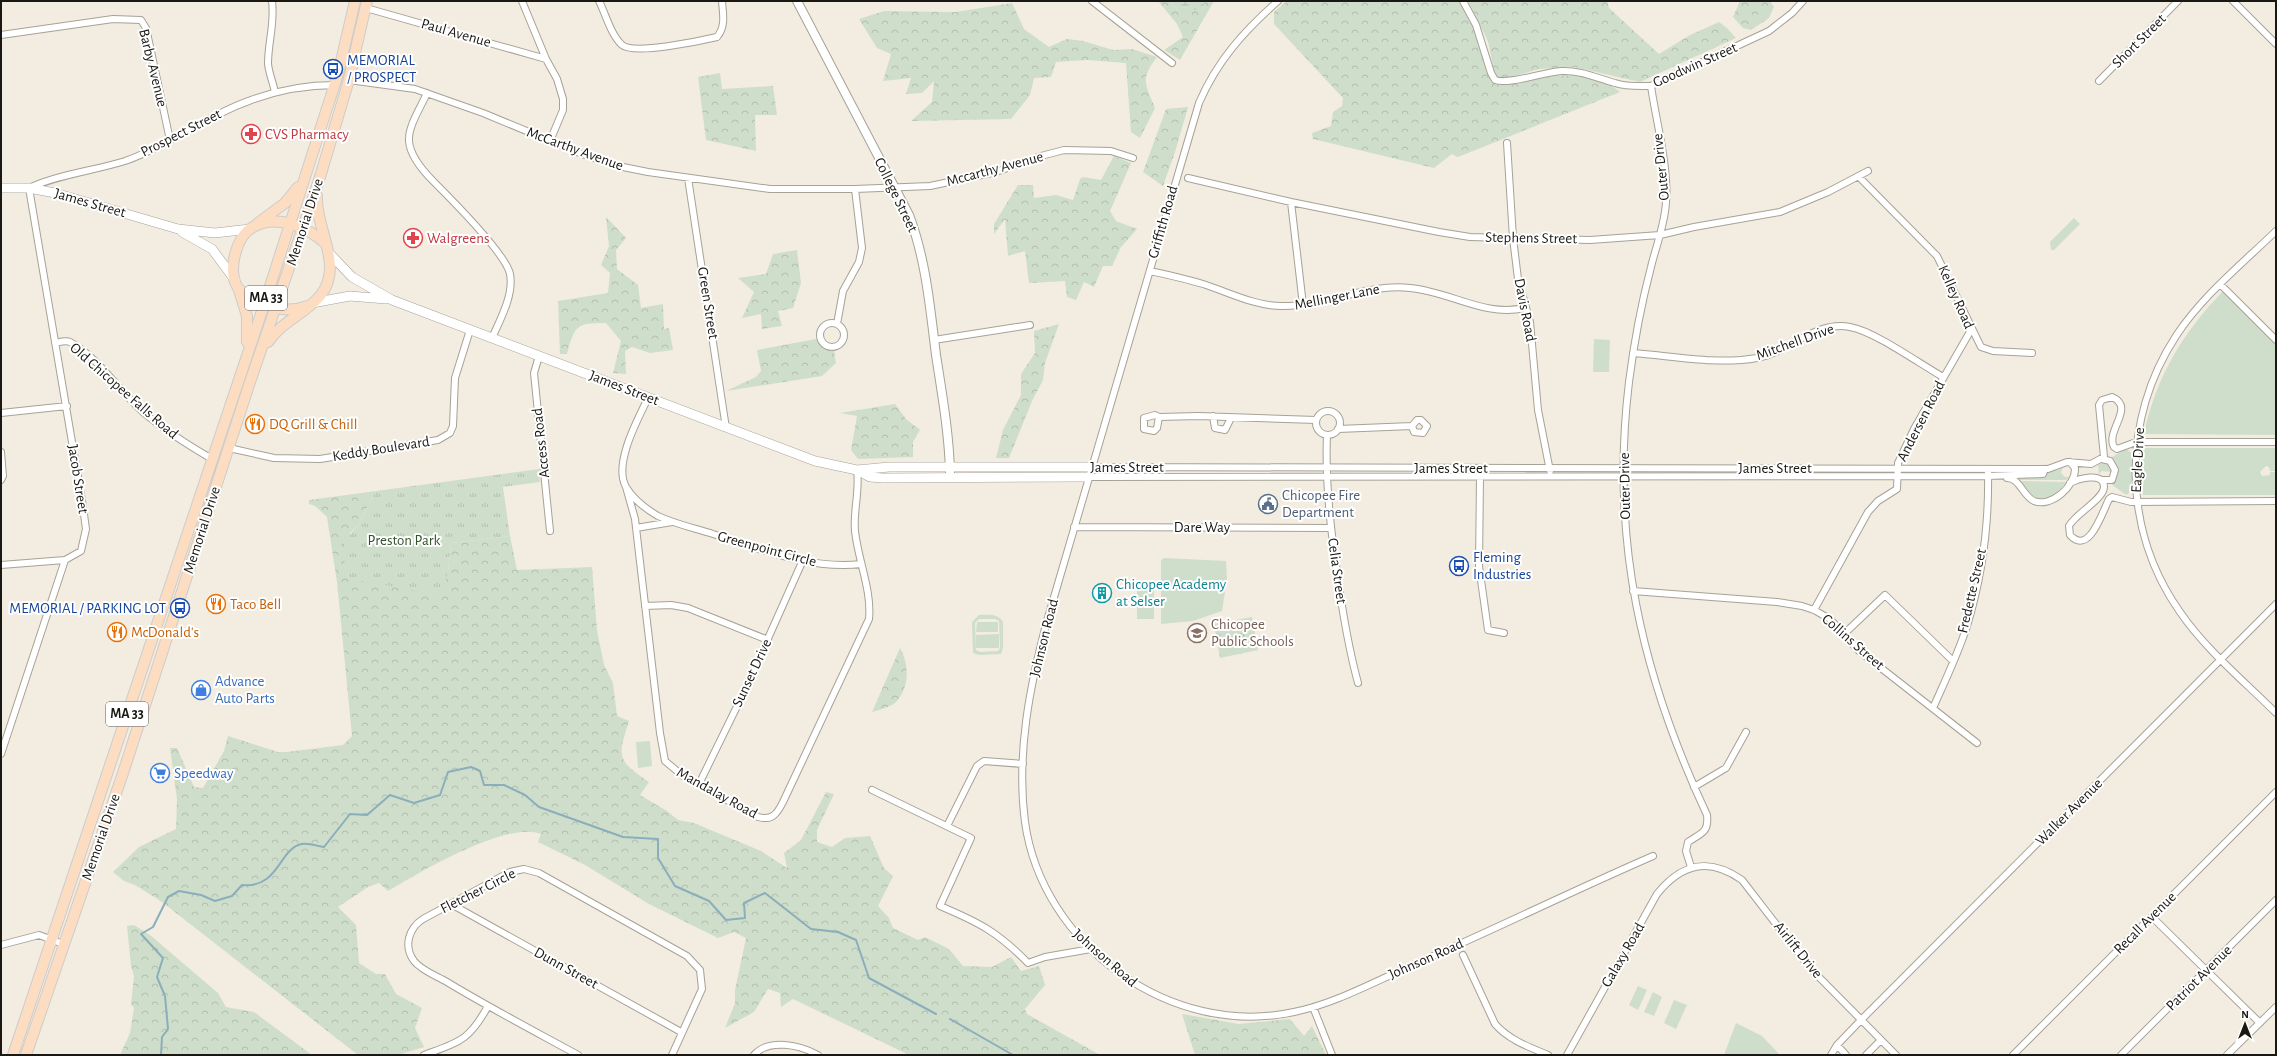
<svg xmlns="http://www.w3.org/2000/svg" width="2277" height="1056" font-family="'Alegreya Sans',sans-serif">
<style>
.grass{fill:#cfdecb;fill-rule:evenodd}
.forest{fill:url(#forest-crowns)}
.wetland{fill:url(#wetland-marsh)}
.park{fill:url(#park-tufts)}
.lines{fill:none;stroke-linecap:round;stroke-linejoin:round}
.stream{stroke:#8aaebb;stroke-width:2}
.minor-casing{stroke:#a7a296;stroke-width:8}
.tertiary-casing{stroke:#a7a296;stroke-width:10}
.secondary-casing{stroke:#a7a296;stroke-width:10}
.primary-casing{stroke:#cccccb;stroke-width:12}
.minor{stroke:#fff;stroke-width:6}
.tertiary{stroke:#fff;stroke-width:8}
.secondary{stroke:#fff;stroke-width:9}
.primary{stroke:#fdddc2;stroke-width:10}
.labels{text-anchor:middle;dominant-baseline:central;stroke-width:4;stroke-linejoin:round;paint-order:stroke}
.shield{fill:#fff;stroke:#5e5d5a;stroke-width:1}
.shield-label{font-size:14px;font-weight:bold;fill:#191813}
.street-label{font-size:15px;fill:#191813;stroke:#fff}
.transit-label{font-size:15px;fill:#164399;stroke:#fff;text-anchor:start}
.health-label{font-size:15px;fill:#be3a42;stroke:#fff;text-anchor:start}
.food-label{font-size:15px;fill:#c56008;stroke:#fff;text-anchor:start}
.service-label{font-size:15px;fill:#4e5e75;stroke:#fff;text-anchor:start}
.park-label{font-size:15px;fill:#33522a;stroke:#fff}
.culture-label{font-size:15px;fill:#0d838f;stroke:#fff;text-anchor:start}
.education-label{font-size:15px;fill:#785e54;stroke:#fff;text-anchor:start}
.shop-label{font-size:15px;fill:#366cbe;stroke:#fff;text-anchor:start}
</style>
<defs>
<pattern id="forest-crowns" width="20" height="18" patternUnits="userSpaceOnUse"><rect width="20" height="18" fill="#cfdecb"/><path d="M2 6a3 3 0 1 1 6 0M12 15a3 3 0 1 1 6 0" fill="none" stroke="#b1bead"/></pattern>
<pattern id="wetland-marsh" width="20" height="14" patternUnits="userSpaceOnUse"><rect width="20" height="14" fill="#cfdecb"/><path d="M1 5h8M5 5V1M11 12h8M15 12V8" fill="none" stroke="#b1bead"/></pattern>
<pattern id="park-tufts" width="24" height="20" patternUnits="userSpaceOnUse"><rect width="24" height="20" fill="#cfdecb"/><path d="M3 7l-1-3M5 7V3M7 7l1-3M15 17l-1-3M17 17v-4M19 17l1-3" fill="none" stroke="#b1bead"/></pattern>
</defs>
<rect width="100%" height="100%" fill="#f2ede0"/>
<path class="grass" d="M2074,218L2080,224L2054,250H2051L2050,242Z
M2222,292L2226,293L2276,344V435L2144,434C2156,377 2182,334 2222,292Z
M1594,339L1610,340L1609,372H1593Z
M2143,448H2276V471H2270L2269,467L2266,466L2260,472L2262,476L2270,475V472H2276V495H2143L2141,475Z
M2124,450H2128L2132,454V491L2126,495L2111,484L2117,473L2112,457Z
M2104,462L2110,465L2111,472L2102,471L2099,474L2098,465Z
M2063,467L2061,473L2065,477H2069L2067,480H2020L2018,478L2044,476L2048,471L2059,470Z
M2021,481L2066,482C2049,504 2036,505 2021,481Z
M1164,558L1226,561L1227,579L1222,611L1193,621L1161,624V560Z
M1137,586H1154V619H1137Z
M979,615C988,615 998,613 1003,622V648L1001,654L979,655L973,653L972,622ZM979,619H995L999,621L1000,648L998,651L980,652L976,650L975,623Z
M977,622H998V632H976Z
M999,634V648H976V635Z
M650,741L652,766L638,768L636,742Z
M1638,986L1647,990L1638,1010L1629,1005Z
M1653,992L1662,997L1654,1016L1644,1012Z
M1674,1000L1687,1005L1676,1029L1664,1023Z
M1736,1023L1762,1036L1780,1055H1724Z"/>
<path class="forest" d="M1158,1H1170L1178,10H1202L1206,1H1214L1180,60L1164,50L1183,37L1177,24Z
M1287,1H1459L1470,16L1491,82L1496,85C1509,84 1520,81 1532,78C1560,73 1599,73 1620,92L1458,157L1452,154L1434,168L1313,139L1312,133L1331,126L1333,112L1342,106L1343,98L1274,24V12Z
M1468,1H1607L1609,8L1659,54L1690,35L1719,22L1727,28L1736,38L1640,82L1574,67L1539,69L1501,80L1495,76L1488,41Z
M1740,1H1770L1774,7L1769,18L1751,30L1743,28L1733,17Z
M1012,3L1024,29L1049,47L1067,39L1083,41L1113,50L1132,49L1157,57C1140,79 1145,84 1155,108L1140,138L1131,132L1126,63L1087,60L1056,62L1051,77L1034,78L1030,95L1011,119L911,121L932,102L934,81L922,93L906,94L911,78L883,81L891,54L877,48L859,19L884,11L956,12Z
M720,73L722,89L773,86L777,115H755L756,151L706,140L698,77Z
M1188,107L1175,152L1163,186L1143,172L1166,109Z
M1114,156L1131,163L1110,211L1116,221L1137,229L1121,247L1112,266H1103L1094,287L1084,282L1076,300L1067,297L1065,281L1029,283L1025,251L1008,256L1005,219L994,234V224L1018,185H1033L1034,198L1056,195L1073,200L1080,179L1083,177L1101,180Z
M606,217L626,238L616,250L617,269L638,285L641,308L663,304L664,329L669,328L673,350L650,353L632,347L625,351L626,374L613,373L621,341L606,323C576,323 575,325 567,354H560L558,301L608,293L610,273L601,265L609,246Z
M797,250L801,283L793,308L778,311L782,326L762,329L761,314L742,318L754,292L738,278L766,274L773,254Z
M1059,324L1045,363L1043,380L1032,401L1009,458H996L1003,430L1021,395V374L1035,353L1034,331Z
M816,339L824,348L834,350L836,363L822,376L726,391L756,377L761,371L757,350Z
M895,404L906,419L920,430L913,442V457L858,459L851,450L857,416L840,413Z
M376,491L358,525L349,534L448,571L451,543L510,536L517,570L592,567L597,630L604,665L613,683L617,716L629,721C617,758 617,760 649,782L640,795L667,811L678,820L694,823L761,851L787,868L784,853L801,840L826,792L834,794L817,830V842L832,847L845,838L870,836L884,868L893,876L878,906L889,918L893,928L918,940L925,937L949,949L963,966L992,967L1011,957L1021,971L1039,966L1045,985L1025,1009L1027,1014L1100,1055H909L793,999L781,1007L780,993L768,989L754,1012L725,1028L735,1003V990L746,938L734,932L718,938L649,904L585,865L538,842L541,834C507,820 419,873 388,891L379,883L368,887L338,907L356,925L359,963L376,974H385L396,994L422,1008L415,1028L424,1047L398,1055H358L162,902L135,885L124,881L113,872L139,847L176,829L177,799L170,748H177L194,787L203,788L224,751L228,736L278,752H286L343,745L352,736L337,582L327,517L315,506L309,504V500Z
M900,648C909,664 910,686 897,701C892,707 879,710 872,712Z
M134,925L150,935L218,993L226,1007L254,1012L312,1055H120L130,1033L134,1008L131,1004L134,976L131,966L127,926Z
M1182,1014L1239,1024L1290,1019L1304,1036L1312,1026L1326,1055H1195Z"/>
<path class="wetland" d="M1170,1H1206L1202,10H1178Z"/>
<path class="park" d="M539,469L540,482L503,487L510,536L451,543L448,571L441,595L346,578L343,543L358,525L376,491Z
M1252,617L1258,650L1220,658L1214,624Z"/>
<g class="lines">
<path class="stream" d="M950,1019L1013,1055
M161,1055L162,1037L168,1029L165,996L157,977L163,958L141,934L153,927L168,897L179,891L201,895L215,901L232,896L242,885C279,889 279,848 302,844C309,843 317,846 324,847L350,814L367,815L390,795L414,803L440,795L448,772L471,767L480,771L484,785H504L525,795L539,807L623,837L658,839V858L675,886L709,901L726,920L745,918L744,903L765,893L811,929L838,932L856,940L869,978L936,1014"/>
<g class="minor-casing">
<path id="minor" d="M272,1C275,23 268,42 268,64C269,73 273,83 275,92
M522,1L546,59L557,79L563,99V110L550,141
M599,1C606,15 611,35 622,45C634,55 700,41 717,37C726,26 723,15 722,1
M1092,1L1172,63
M1278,1C1244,31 1217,61 1199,103L1047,621C1030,685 1016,754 1025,822C1042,945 1171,1039 1294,1012C1333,1004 1370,984 1406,968C1489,932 1570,892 1653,856
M1463,1L1476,25L1491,73L1495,80C1508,85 1545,72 1561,71C1581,70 1596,78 1615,83C1627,87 1639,86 1651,86L1769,31L1792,13L1803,1
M2233,1L2276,44
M366,8L546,59
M1,35L113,19L141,20L146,28L170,140
M349,80L415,89L483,113L582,154L618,166L648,172L770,189H855L930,186L996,172L1041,156L1064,150L1111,151L1133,158
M2099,81L2178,1
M1651,86C1656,121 1669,168 1666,202C1665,224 1656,246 1651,267C1641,305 1634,343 1629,382C1610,538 1641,674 1707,815C1709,833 1701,833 1688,842L1686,851L1691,867
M427,93C421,107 408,126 409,141C410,156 424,172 434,182C450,198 506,254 510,274C514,295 500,320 492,338
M1507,143L1513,238L1518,279L1530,322L1538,410L1550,471
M1859,177L1937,256L1981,347L1993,351L2032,353
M688,178L726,428
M1188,178L1291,202L1439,232L1470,237L1590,240L1660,235L1694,227L1780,212L1828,192L1868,171
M1291,202L1303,305
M2276,231C2242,264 2202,296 2176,336C2121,420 2122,530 2180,612C2206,650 2244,681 2276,713
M1150,271C1168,275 1187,279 1206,285C1230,293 1256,306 1281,306C1325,307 1366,283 1410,288C1452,292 1483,317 1525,308
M2221,285L2276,340
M820 335a12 12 0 1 1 24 0a12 12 0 1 1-24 0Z
M837,324L843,291L859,262L862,248L855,189
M934,340L1030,325
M55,343C60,342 66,340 70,342C99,358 118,390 143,412C164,430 188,445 212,459
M1633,353C1673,356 1717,365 1757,358C1790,352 1816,320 1850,327C1874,331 1920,364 1943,377
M539,356L534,373L550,531
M648,398C638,419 613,464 626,487C633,499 646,509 658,516C675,524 694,528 713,534C760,549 811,570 861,564
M1316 423a12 12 0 1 1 24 0a12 12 0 1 1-24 0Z
M1,413L67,406
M1213,416L1215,428L1225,430L1231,418
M1159,417L1157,428L1154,431L1144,429V418L1155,415L1159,417L1198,416L1316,420
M1338,429L1412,426L1414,432L1423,433L1427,426L1421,420H1417L1412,426
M1327,435C1325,481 1330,526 1337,572C1342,609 1348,646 1358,683
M229,448L274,458L320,459L438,440L450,433L453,426L455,378L470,330
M1,452L3,476L1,480
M2102,459L2110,461L2115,470L2112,480H2102
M1091,467L2048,469L2067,462L2091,464L2104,457L2099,405L2102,400L2112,397C2136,407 2105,431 2114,447L2117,449L2136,442H2276
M1088,477L1988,476L2043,474L2045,469
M1480,477L1479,566L1488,630L1504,633
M2007,478C2020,478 2022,495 2034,501C2051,508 2076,486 2075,468L2070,462
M2070,483C2078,479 2104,471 2104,487C2104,499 2075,514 2069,526L2070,535C2089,556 2102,513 2109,499L2112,497L2131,502L2276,501
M626,487L635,519L660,733L665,761L683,776L758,817C772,821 777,814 783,802L869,619C872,591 858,560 855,531C853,511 860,491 857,470
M1074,527L1330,528
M636,528L672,522
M1,565L65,560
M1633,591L1777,602L1802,606L1814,610L1830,619L1858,650L1977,743
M645,606L671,605L688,608L768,640
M1814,610L1868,512L1878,501L1897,489L1898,463L1914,429L1971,330
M1844,634L1885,595L1953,661
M1933,708C1945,681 1958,654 1967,626C1982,577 1989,522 1988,472
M1,754L65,560L81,551L86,529L83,507L29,188C60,174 93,171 125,161C157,150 185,131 215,116C253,96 292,85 335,85
M699,784L745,690L803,560
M1694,787L1726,768L1746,732
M872,790L971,838L940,906C978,922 998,932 1028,963L1045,957L1091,949
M947,826L977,766L984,761L1023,764
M451,904L681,1032
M2152,917L2260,1023
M1,945L39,935L63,944
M1463,955L1495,1024C1509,1040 1529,1047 1548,1055
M1313,1007L1332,1055
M1837,1045L1846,1055
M424,1055C459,1042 469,1041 488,1006
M578,1055C534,1031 490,1008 447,982C437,976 422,971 414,961C403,946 409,928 423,919L510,872L524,869L539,873L687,956L700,970L702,989L672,1055
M754,1055C769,1038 800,1045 818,1055
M1567,1055L1657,894C1682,863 1709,857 1742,880L1810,968L1896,1055
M1831,1055L1837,1045L1861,1020L2276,604
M1866,1055L1881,1040
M2013,1055L2276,792
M2121,1055L2276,900
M2227,1055L2276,1007"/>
</g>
<g class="tertiary-casing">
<path id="tertiary" d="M797,1L909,215C926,260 930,307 936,355C942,394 949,433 950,472"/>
</g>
<g class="secondary-casing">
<path id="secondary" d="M1,188H29L55,193L178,229L215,233L250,229
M182,232L212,249L235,280
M329,253L352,277L392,300L815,461L857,470L870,477L883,478L1088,477
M312,303L350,296L386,299
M857,470L889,467H1091"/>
</g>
<g class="primary-casing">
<path id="primary" d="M258,223L285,203L298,187
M239,290L247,316V342
M308,306C291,312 278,310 261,303C253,300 244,295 238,288C227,271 236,236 253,227C277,213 309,228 326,244
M268,342C283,320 304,315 320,296C345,266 315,229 317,196
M13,1055L264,305L338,74L355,1
M26,1055L123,773L249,385L320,177L348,83L367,1"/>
</g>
<use href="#minor" class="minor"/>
<use href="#tertiary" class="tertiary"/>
<use href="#secondary" class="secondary"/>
<use href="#primary" class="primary"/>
</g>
<defs>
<g id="bus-ring" transform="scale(1)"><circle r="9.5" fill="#fff" stroke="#1a4fb4" stroke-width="1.5"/><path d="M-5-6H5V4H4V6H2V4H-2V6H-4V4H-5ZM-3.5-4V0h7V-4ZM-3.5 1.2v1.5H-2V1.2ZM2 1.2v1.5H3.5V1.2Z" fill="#1a4fb4"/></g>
<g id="pharmacy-ring" transform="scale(1)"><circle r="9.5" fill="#fff" stroke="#e0444e" stroke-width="1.5"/><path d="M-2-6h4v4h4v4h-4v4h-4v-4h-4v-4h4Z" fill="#e0444e"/></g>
<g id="restaurant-ring" transform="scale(1)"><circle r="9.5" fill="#fff" stroke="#e8710a" stroke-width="1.5"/><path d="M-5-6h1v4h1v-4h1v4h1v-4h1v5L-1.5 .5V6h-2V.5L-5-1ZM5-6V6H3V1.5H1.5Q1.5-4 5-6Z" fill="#e8710a"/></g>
<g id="civic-ring" transform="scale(1)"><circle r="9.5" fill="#fff" stroke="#5c6f8a" stroke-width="1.5"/><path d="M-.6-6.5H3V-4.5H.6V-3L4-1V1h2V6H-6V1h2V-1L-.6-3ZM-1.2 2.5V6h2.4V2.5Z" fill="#5c6f8a"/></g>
<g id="building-ring" transform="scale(1)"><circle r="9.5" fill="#fff" stroke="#0f9aa8" stroke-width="1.5"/><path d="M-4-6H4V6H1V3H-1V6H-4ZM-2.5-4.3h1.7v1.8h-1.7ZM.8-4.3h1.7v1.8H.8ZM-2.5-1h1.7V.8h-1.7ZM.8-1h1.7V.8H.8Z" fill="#0f9aa8"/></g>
<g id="school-ring" transform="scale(1)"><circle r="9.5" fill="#fff" stroke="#8d6e63" stroke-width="1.5"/><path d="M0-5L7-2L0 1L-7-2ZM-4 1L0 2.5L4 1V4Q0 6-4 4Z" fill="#8d6e63"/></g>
<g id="shop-ring" transform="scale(1)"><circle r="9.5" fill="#fff" stroke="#3f7fe0" stroke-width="1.5"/><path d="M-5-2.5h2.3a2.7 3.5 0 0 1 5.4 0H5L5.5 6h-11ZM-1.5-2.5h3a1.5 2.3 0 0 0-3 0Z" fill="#3f7fe0"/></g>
<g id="supermarket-ring" transform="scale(1)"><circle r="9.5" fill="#fff" stroke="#3f7fe0" stroke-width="1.5"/><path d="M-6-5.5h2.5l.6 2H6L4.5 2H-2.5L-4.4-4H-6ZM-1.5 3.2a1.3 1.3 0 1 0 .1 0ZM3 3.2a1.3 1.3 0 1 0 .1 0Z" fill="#3f7fe0"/></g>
</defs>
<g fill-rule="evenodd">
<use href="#bus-ring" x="333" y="69"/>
<use href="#pharmacy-ring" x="251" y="134"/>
<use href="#pharmacy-ring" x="413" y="238"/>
<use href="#restaurant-ring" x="255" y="424"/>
<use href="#civic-ring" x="1268" y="504"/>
<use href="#bus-ring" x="1459" y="566"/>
<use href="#building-ring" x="1102" y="593"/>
<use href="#restaurant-ring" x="216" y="604"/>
<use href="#bus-ring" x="180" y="608"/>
<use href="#restaurant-ring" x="117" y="632"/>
<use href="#school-ring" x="1197" y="633"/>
<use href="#shop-ring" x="201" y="690"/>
<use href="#supermarket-ring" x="160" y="773"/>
</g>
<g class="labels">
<g class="shield">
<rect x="245" y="286" width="42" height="24" rx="3"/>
<rect x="106" y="702" width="42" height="24" rx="3"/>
</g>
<g class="shield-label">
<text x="266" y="298">MA 33</text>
<text x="127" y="714">MA 33</text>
</g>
<g class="street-label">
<text transform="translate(456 33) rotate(16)">Paul Avenue</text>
<text transform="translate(2139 41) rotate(-45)">Short Street</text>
<text transform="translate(1695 65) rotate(-24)">Goodwin Street</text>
<text transform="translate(153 68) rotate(76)">Barby Avenue</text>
<text transform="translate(181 133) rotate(-27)">Prospect Street</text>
<text transform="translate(575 149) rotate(20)">McCarthy Avenue</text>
<text transform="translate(1661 167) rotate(-96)">Outer Drive</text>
<text transform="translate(995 169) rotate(-15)">Mccarthy Avenue</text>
<text transform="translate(896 195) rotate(64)">College Street</text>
<text transform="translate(90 203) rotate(16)">James Street</text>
<text transform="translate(305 222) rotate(-72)">Memorial Drive</text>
<text transform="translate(1163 222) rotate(-74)">Griffith Road</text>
<text transform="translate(1531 238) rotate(1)">Stephens Street</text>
<text transform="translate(1337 297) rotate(-11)">Mellinger Lane</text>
<text transform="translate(1956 297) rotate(66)">Kelley Road</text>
<text transform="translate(708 303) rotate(81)">Green Street</text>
<text transform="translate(1525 310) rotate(79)">Davis Road</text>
<text transform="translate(1795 342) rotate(-20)">Mitchell Drive</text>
<text transform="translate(624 388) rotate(21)">James Street</text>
<text transform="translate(124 391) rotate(41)">Old Chicopee Falls Road</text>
<text transform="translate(1921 421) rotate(-63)">Andersen Road</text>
<text transform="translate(541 443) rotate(-96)">Access Road</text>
<text transform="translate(381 449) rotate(-9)">Keddy Boulevard</text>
<text transform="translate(2138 460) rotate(-87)">Eagle Drive</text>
<text x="1127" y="467">James Street</text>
<text x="1451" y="468">James Street</text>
<text x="1775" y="468">James Street</text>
<text transform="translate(78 479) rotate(81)">Jacob Street</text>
<text transform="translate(1625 486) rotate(-91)">Outer Drive</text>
<text x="1202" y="527">Dare Way</text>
<text transform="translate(202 530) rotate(-72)">Memorial Drive</text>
<text transform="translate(767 549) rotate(15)">Greenpoint Circle</text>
<text transform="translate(1337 571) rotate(82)">Celia Street</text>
<text transform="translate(1972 591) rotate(-77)">Fredette Street</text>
<text transform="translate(1044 638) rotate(-76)">Johnson Road</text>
<text transform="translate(1853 642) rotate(41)">Collins Street</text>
<text transform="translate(752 673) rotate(-65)">Sunset Drive</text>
<text transform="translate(717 793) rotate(29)">Mandalay Road</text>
<text transform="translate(2069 812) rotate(-45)">Walker Avenue</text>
<text transform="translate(101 837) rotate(-71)">Memorial Drive</text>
<text transform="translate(478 891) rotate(-27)">Fletcher Circle</text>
<text transform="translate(2145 923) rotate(-45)">Recall Avenue</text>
<text transform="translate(1798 950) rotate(51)">Airlift Drive</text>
<text transform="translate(1623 955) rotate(-60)">Galaxy Road</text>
<text transform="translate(1105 958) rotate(41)">Johnson Road</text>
<text transform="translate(1426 959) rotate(-24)">Johnson Road</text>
<text transform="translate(566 968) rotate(29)">Dunn Street</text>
<text transform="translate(2199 978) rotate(-45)">Patriot Avenue</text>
</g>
<g class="transit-label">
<text x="347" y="60">MEMORIAL<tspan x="347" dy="17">/ PROSPECT</tspan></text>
<text x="1473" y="557">Fleming<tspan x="1473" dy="17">Industries</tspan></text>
<text x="166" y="608" text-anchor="end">MEMORIAL / PARKING LOT</text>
</g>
<g class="health-label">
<text x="265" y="134">CVS Pharmacy</text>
<text x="427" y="238">Walgreens</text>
</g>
<g class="food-label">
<text x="269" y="424">DQ Grill &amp; Chill</text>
<text x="230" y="604">Taco Bell</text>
<text x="131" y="632">McDonald's</text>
</g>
<g class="service-label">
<text x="1282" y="495">Chicopee Fire<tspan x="1282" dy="17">Department</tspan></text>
</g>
<g class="park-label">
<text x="404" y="540">Preston Park</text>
</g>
<g class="culture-label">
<text x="1116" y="584">Chicopee Academy<tspan x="1116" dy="17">at Selser</tspan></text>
</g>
<g class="education-label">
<text x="1211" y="624">Chicopee<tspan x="1211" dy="17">Public Schools</tspan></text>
</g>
<g class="shop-label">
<text x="215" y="681">Advance<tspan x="215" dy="17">Auto Parts</tspan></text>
<text x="174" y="773">Speedway</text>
</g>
</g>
<rect width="2277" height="1056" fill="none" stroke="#191813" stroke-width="4"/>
<g transform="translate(2245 1024)" stroke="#ffffff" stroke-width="3" paint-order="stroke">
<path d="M0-3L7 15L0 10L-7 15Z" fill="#191813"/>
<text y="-6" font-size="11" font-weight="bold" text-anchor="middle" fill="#191813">N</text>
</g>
</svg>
